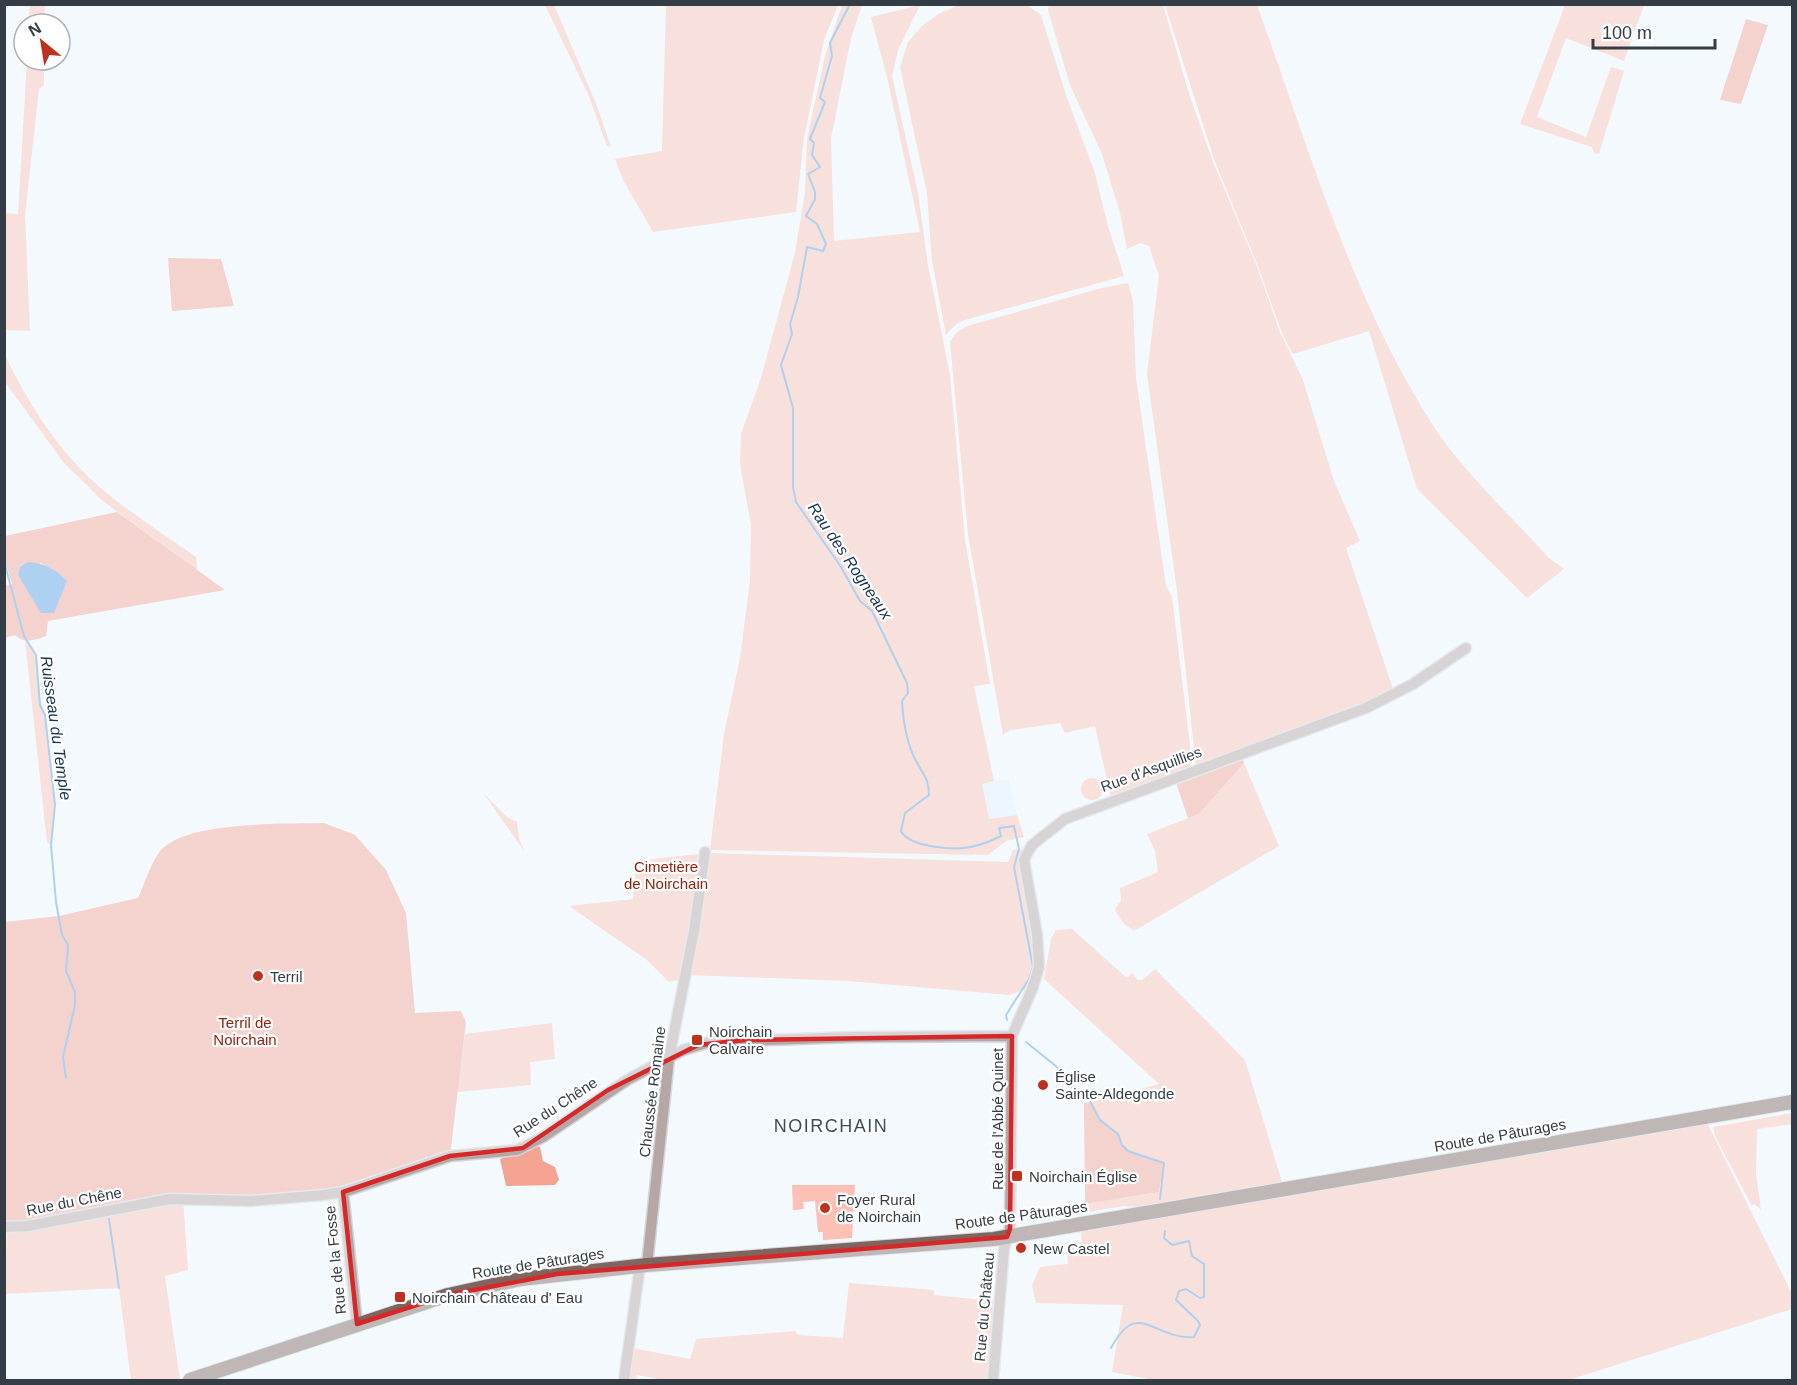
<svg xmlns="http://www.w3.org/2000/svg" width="1797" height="1385" font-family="Helvetica,sans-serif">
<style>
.built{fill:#e5f0fc}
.green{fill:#fcc0b4}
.forest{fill:#f4a393;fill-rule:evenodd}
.water{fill:#59a0e4}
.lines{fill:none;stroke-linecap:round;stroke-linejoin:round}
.stream{stroke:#59a0e4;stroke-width:2}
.minor-casing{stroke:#d1d7dd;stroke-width:13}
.major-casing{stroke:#d1d7dd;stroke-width:16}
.minor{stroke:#b6a7a4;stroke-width:10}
.major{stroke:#7f655f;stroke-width:14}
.marked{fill:none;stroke:#d62828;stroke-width:4.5;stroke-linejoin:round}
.poi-dot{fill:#bd321b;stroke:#fff;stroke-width:2}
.labels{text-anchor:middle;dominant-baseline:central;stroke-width:4.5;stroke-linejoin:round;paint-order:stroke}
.street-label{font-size:15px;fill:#343d46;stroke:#fff}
.park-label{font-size:15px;fill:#93200c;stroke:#fff}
.poi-label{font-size:15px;fill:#343d46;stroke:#fff;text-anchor:start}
.water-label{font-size:16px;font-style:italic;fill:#173450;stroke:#fff}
.quarter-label{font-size:18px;letter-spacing:1.5px;fill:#394d60;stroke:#fff}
</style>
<rect width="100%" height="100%" fill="#f4f9fe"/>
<path class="built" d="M1009,779L1017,815L989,819L982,783Z"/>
<path class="green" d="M1049,4L1163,5L1190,97L1213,162L1256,264L1280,332L1303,380L1334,481L1360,541L1346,548L1394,692L1196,766L1177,591L1147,374L1159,276L1149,246L1140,243L1127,249L1120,213L1102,154L1070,85L1048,10Z
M30,5H45L44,24H28Z
M545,5H554L597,106L611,147L607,146L588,94Z
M666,5H838L824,40L804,138L796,212L653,232L623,180L615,159L662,151Z
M842,5H862L851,38L831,138L834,241L920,232L888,81L871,17L920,5L898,50L892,76L918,193L928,265L950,375L965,540L990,684L974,686L994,781L982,784L989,819L1017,815L1024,837L1006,841L988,855L710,850L724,734L740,658L750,581L751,525L740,464L741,434L761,378L795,253L805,192L807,139L825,56Z
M959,5H1027L1041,15L1067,98L1095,173L1107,223L1124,276L965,320L956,324L946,335L932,261L927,193L900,67L908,42L921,27L938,14Z
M1165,5H1257C1309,148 1351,298 1434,427C1462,470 1512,517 1548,557L1564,569L1527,598L1417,489L1369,331L1293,354L1284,338L1257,264L1215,162Z
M1565,5H1644L1624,61L1566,38L1537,117L1586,137L1611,67L1624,71L1599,154L1594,153L1592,147L1520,124Z
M27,60H44V85L39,89L25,215L30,331L5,330V213L18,214Z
M1128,283L1133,301L1136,378L1166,586L1172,597L1192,762L1188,769L1111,798L1095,726L1065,733L1060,723L1010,730L1003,735L968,534L950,342L957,332L967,326L1102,288Z
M4,353C28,404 60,454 103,490C132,514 165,535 196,557L197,570L104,502L64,463L5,382Z
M25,640C43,650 35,696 45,715L55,805L51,845L47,842Z
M1244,763L1279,846L1134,931L1123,923L1115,910L1121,900L1120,888L1158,872L1155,851L1147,834L1199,814Z
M1081 789a11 11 0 1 1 22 0a11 11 0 1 1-22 0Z
M484,794L507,817L517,822L519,838L524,851Z
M1019,849L1023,850L1022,859L1036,952L1032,988L1009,995L849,981L689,975L708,855L710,853L1008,862L1013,850Z
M698,854L685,978L669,982L647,960L569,906L633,899L636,861Z
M1072,929L1127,978L1132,973L1138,980H1142L1155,969L1245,1060L1282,1182L1135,1207L1124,1206L1083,1213L1085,1204L1159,1192L1162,1183L1144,1155L1128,1151L1122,1145L1118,1134L1100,1120L1091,1102L1159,1084L1044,979L1051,939L1056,930Z
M552,1023L555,1059L530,1062L531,1085L457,1092L465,1034Z
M1792,1113V1124L1757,1129L1756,1174L1761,1210L1754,1204L1752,1206L1715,1136L1713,1127Z
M1704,1117L1792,1294V1309L1569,1380H1154L1112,1372L1123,1305L1036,1303L1032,1286L1040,1267L1068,1264L1066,1244L1082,1242L1080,1224Z
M792,1185H855L852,1238L823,1240V1232H818L815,1201L803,1202L804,1209L793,1210Z
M183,1198L188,1270L165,1276L180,1380H131L119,1288L5,1294L7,1227Z
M849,1283L934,1290V1295L993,1301L988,1380H664L637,1375L636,1380H627L632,1348L690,1359L696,1339L795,1331L798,1335L843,1338Z"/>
<path class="forest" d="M1746,19L1768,25L1741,104L1720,100Z
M168,258L221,259L234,306L172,311Z
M117,512L225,590L48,621L46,636C35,640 24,644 15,635L5,638L4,586L12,584L5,561V536ZM41,563L60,574L67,581L23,582L18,575Z
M1241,752L1244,763L1199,814L1188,818L1174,777Z
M324,823L355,835L386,870L406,913L415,1013L461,1011L466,1022L450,1156L343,1192L300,1198H183L5,1227L4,922L59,916L138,898C145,883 151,861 162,849C189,821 286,824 324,823Z
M1091,1102L1100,1120L1118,1134L1122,1145L1128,1151L1164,1163L1159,1192L1085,1204L1084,1103Z
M536,1146L540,1147L543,1161L555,1167L559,1180L555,1185L506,1186L500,1159Z"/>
<path class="water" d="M28,562C44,563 56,569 67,581L54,613H41L18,575L20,567Z"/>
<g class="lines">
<path class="stream" d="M850,4L830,43L832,56L820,98L825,102L810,139L814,143L812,155L820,167L808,174L815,192V199L806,216L817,224L826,244L823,251L807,247L798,297L790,324L792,334L781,365L793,408V487L796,502L841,567L860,601L872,611L907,683L908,693L902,701C903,720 907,744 916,761C923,774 929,779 929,795L905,813L901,831C910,848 957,851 975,846C984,844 993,840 1001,836L999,828L1014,826L1019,849L1014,867L1033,967L1029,979L1006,1015L1007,1020
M4,561L24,636L36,655L40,705L45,715L55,805L51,845L56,902L62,935L68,945L66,971L75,992V1005L63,1057L66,1078
M1026,1042L1057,1067L1067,1085L1085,1092L1100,1120L1118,1134L1122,1145L1128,1151L1164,1163L1160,1199
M109,1219L119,1288
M1111,1348C1138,1297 1153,1340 1194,1337L1200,1325L1198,1321L1176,1300L1179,1291L1186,1289L1200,1298L1204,1297V1264L1192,1256L1189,1241L1172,1245L1164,1238L1165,1231"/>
<g class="minor-casing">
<path id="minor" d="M343,1192L357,1324
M4,1227L28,1226L170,1199L251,1201L324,1195L343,1192L450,1156L517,1150L543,1137L627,1080L683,1050L710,1042L852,1037L1012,1036
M647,1265L669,1058L694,931L705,852
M624,1380L640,1266
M993,1380L1004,1249L1010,1229L1012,1036L1033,987L1039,967L1037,934L1024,860L1032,845L1065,819L1366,708L1413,684L1466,648"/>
</g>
<g class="major-casing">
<path id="major" d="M190,1380L448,1295L521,1279L647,1265L994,1239L1792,1102"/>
</g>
<use href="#minor" class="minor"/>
<use href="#major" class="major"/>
</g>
<path d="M0 0H1797V1385H0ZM1012,1036L1010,1229L1007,1237L557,1274L448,1295L357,1324L343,1192L450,1156L523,1148L608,1090L698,1045L745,1040Z" fill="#f4f9fe" fill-opacity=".55" fill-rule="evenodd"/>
<path class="marked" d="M1012,1036L1010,1229L1007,1237L557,1274L448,1295L357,1324L343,1192L450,1156L523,1148L608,1090L698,1045L745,1040Z"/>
<g class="poi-dot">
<circle cx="258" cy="976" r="6"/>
<rect x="691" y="1034" width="12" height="12" rx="3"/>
<circle cx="1043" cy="1085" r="6"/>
<rect x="1011" y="1170" width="12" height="12" rx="3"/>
<circle cx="825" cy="1208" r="6"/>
<circle cx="1021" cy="1248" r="6"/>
<rect x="394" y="1291" width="12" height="12" rx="3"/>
</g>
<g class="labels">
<g class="street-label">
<text transform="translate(1151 769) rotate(-20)">Rue d'Asquillies</text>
<text transform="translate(652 1092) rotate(-83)">Chaussée Romaine</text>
<text transform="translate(555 1107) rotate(-33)">Rue du Chêne</text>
<text transform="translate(997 1119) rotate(-90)">Rue de l'Abbé Quinet</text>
<text transform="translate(1500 1135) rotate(-10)">Route de Pâturages</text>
<text transform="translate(74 1201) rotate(-11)">Rue du Chêne</text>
<text transform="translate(1021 1215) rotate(-8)">Route de Pâturages</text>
<text transform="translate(335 1260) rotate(-96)">Rue de la Fosse</text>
<text transform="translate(538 1263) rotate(-9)">Route de Pâturages</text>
<text transform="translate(984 1307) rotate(-85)">Rue du Château</text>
</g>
<g class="park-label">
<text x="666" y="866">Cimetière<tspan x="666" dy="17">de Noirchain</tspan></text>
<text x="245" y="1022">Terril de<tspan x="245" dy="17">Noirchain</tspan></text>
</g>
<g class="poi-label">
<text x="270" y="976">Terril</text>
<text x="709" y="1031">Noirchain<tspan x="709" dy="17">Calvaire</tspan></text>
<text x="1055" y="1076">Église<tspan x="1055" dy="17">Sainte-Aldegonde</tspan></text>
<text x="1029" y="1176">Noirchain Église</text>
<text x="837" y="1199">Foyer Rural<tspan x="837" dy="17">de Noirchain</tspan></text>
<text x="1033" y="1248">New Castel</text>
<text x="412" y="1297">Noirchain Château d' Eau</text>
</g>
<g class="water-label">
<text transform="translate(850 561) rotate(56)">Rau des Rogneaux</text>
<text transform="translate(56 728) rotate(82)">Ruisseau du Temple</text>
</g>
<g class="quarter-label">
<text x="831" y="1126">NOIRCHAIN</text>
</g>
</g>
<rect width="1797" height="1385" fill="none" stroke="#343d46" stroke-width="12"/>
<g transform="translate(42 42) rotate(330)"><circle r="28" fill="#ffffff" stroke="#aeb1b5" stroke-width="1.5"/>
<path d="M0-4.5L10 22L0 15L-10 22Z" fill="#bd321b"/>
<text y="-9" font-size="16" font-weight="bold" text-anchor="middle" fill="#343d46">N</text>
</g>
<path d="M1593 39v9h122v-9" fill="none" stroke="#343d46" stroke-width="3"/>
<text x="1602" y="39" font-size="18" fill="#343d46" stroke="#ffffff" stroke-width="4.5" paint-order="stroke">100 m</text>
</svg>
